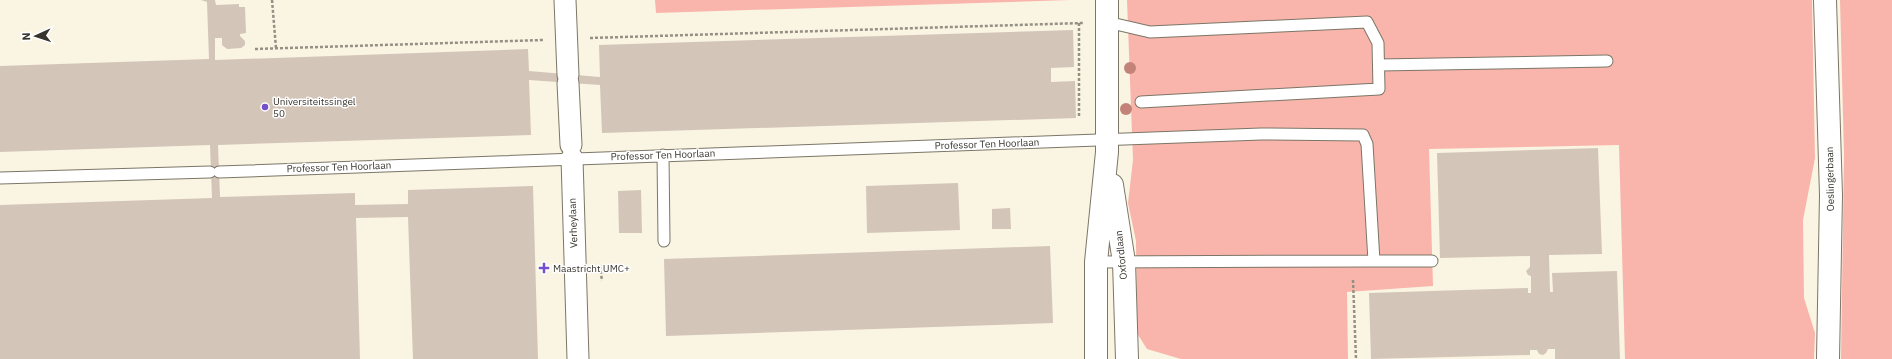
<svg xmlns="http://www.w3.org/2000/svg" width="1892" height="359" font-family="'IBM Plex Sans',sans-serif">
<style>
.green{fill:#f9b5ab}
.building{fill:#d4c5b9}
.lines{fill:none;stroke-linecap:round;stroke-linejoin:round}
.lane-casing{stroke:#7b7667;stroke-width:13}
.street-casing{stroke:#7b7667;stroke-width:23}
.secondary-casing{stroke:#7b7667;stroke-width:24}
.path{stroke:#949084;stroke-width:2.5;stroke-dasharray:3 2;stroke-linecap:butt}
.lane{stroke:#fff;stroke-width:11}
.street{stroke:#fff;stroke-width:21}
.secondary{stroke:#fff;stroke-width:22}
.tree{fill:#c48378}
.poi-dot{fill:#744fc9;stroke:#fff;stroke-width:1.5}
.labels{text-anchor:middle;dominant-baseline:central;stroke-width:3;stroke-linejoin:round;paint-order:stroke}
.poi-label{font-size:10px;fill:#36342d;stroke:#fff;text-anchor:start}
.street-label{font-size:10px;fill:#36342d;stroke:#fff}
</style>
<rect width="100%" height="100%" fill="#faf4e3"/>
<path class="green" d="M655,0H1070L656,13Z
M1127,0H1812L1815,158L1803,220L1804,298L1815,333L1814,359H1625L1619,145L1429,149L1433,286L1347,292L1348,359H1181L1147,349L1137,333L1136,241L1128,203L1133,160Z
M1840,0H1892V359H1841L1844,154Z"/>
<path class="building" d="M201,0H215L216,5L239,4V7H245L246,33L240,34V36L245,41V45L241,48L227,49L222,45V38H215V60L528,49L529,71L600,77L599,45L1073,30L1074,67L1051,68V82L1075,81L1076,118L602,133L600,85L529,80L531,135L218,145L220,197L355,193V205L408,204V190L533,186L538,359H413L408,217L356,218L360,359H0V205L212,198L210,145L0,152V66L209,59L207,2Z
M1598,148L1602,254L1549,255L1550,292H1553L1552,273L1617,271L1620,359H1555V349H1548L1546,353L1543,355L1539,354L1537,350H1530V355L1371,359L1369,293L1528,288V293H1531V276L1528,275L1526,271L1530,267V256L1440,258L1437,153Z
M958,183L960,230L867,233L866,186Z
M641,190L642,233H619L618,191Z
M1010,208L1011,229H992V209Z
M1050,246L1053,323L666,336L664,259Z"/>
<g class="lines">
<g class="lane-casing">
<path id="lane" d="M1107,22L1150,32L1367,22L1378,43L1379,89L1141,102
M1379,65L1607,61
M663,155L664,241
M219,172L1261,134L1363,135L1367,144L1374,261L1096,262
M0,178L210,172
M1374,261H1432"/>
</g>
<g class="street-casing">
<path id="street" d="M565,0L568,75
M568,83L571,145
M572,158L578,359"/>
</g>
<g class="secondary-casing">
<path id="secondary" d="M1825,0L1831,195L1828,359
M1112,185L1124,262L1127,359
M1096,359V262L1107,152V0"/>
</g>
<path class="path" d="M272,0L276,48
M1079,23V116
M590,38L1083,23
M255,49L543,40
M600,266L602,281
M1353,280L1356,359"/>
<use href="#lane" class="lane"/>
<use href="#street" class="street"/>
<use href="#secondary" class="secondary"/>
</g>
<g class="tree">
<circle cx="1130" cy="68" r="6"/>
<circle cx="1126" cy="109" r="6"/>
</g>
<g class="poi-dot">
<circle cx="265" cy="107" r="4"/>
<path d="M542 262h4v4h4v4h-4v4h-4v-4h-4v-4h4z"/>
</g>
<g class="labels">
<g class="poi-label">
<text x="273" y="101">Universiteitssingel<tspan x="273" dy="12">50</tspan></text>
<text x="553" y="268">Maastricht UMC+</text>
</g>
<g class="street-label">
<text transform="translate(987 144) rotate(-2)">Professor Ten Hoorlaan</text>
<text transform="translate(663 155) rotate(-2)">Professor Ten Hoorlaan</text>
<text transform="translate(339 167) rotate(-2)">Professor Ten Hoorlaan</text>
<text transform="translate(1830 179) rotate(-91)">Oeslingerbaan</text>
<text transform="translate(573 223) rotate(-92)">Verheylaan</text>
<text transform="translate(1121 255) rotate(-96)">Oxfordlaan</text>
</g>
</g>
<g transform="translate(36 36) rotate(267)" stroke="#ffffff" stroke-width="3" paint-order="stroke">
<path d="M0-3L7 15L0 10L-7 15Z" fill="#36342d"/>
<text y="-6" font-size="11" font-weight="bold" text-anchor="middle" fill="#36342d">N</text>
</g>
</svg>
